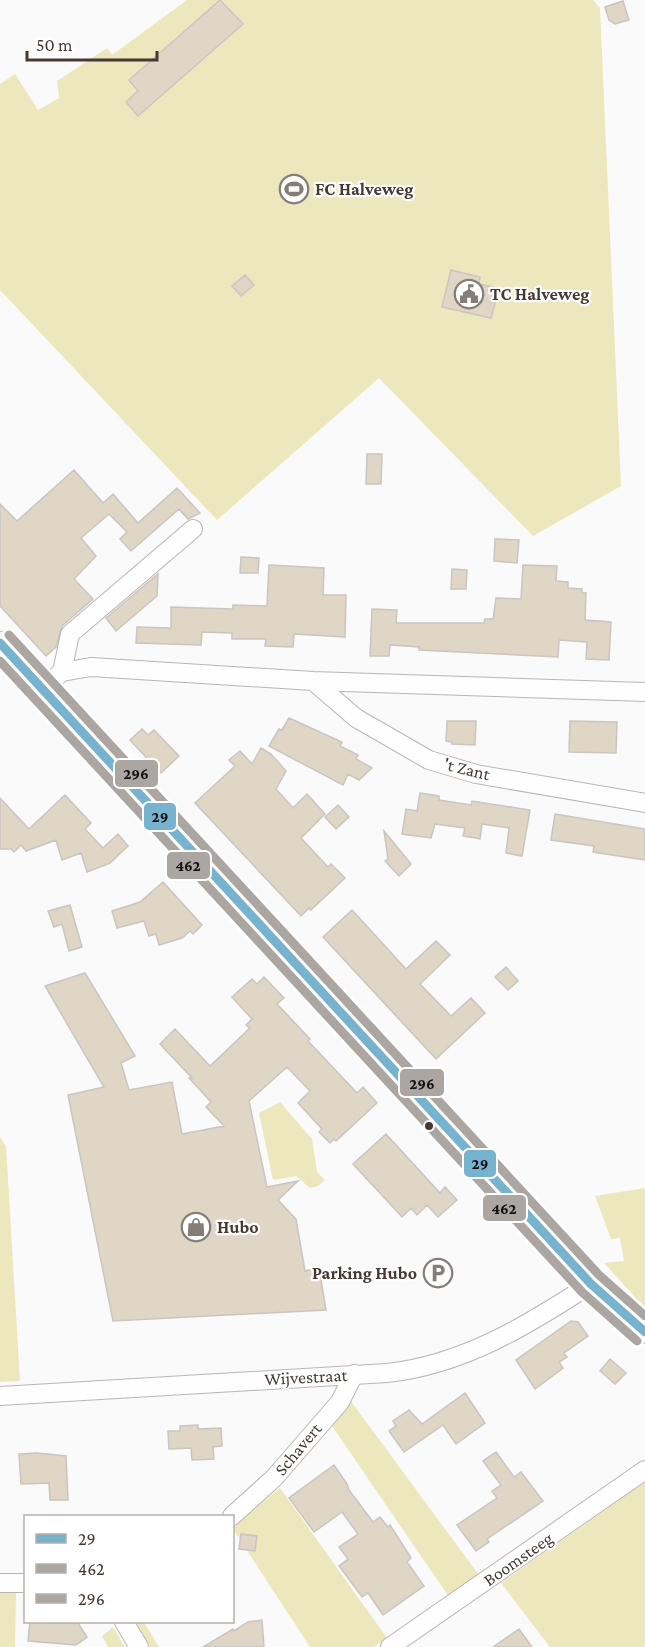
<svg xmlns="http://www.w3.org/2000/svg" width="645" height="1647" font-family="'Crimson Pro',serif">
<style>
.green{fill:#ede7bd}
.building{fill:#e0d6c6;stroke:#c9c5c0;stroke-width:1.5}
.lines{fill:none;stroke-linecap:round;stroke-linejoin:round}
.minor-casing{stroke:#bbb5b2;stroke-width:20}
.major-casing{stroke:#cabfbe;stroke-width:24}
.minor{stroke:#fefefe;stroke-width:18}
.major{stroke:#f6f1f0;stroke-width:22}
.bus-1-casing{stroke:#fff;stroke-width:14}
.bus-2-casing{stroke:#fff;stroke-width:14}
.bus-3-casing{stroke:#fff;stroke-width:14}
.bus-1{stroke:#77b2ce;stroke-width:9}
.bus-2{stroke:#aca6a2;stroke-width:9}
.bus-3{stroke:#aca6a2;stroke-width:9}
.bus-dot{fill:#463931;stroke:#fff;stroke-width:2}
.labels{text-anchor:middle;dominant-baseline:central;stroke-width:4.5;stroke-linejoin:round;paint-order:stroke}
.poi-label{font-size:18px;font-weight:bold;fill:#463931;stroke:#fff;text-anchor:start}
.street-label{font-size:18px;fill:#463931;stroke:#fff}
.line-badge{stroke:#fff;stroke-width:2}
.pale-badge-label{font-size:16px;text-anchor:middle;font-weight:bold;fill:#111}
</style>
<rect width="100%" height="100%" fill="#fafafa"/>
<path class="green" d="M187,0H593L600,8L621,486L533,536L379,378L217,520L0,290V84L15,74L38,110L59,98L57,81L107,48L112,55Z
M280,1102L312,1139L317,1172L325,1180L318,1186L310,1188L296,1176L273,1180L259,1113Z
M0,1137L6,1146L20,1381L0,1382Z
M645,1188V1308L604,1263L624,1261L620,1238L611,1239L595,1196Z
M350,1400L479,1575L449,1597L332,1426Z
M645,1482V1647H550L501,1583Z
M280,1488L387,1638L374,1647H310L233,1529V1525Z
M0,1592H16L15,1647H0Z
M131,1622H144L159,1647H145Z
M113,1627L125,1647H108L102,1636Z"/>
<path class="building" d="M220,0L243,24L138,116L126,102L138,91L129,80Z
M623,1L629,20L615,24L609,20L605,7Z
M451,270L480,277L479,284L494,287L491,302L495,303L491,318L442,307Z
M245,275L254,285L241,296L232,286Z
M367,454H382L381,484H366Z
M74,470L103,503L113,494L138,523L177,488L200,513L188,519L179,509L131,551L120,539L127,532L109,514L81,538L96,556L74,579L93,599L62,626L56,647L46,656L0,606V504L17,521Z
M495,539L519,540L517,563L494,561Z
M241,557L259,558L258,573H240Z
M269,565L324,568L323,595H346L345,637L294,634L293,647L265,646L266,639H232V633L202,632L201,645L136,643L137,627L171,628V607L233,609V605L267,606Z
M523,565L557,566L556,581L568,582V588L582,589V593H586L585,620L611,622L609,660L586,659L587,642L559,640L558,657L419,650V647L390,645L389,656H370L372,609L397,610L396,623H484L485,619H493L496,598L521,599Z
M452,569L467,570L466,589H451Z
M158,574L157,596L116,631L106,618Z
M289,718L342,742L340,746L358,755L356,759L372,768L359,780L348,774L343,785L269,746L279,729L282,730Z
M447,721H476L475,745L452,744V742L446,741Z
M570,721L617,722L616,753L569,752Z
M142,729L148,735L154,730L179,756L161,773L130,740Z
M261,748L271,754L286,771L276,789L293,808L307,794L325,814L301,838L328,867L331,864L345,878L311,910L309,908L301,916L195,803L235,766L229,760L240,751L252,764Z
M420,793L439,796V800L471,805L472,801L530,810L522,856L506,853L509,828L482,824L480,839L463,836L465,828L435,824L431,838L402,834L406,809L417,811Z
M65,795L91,823L85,829L103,848L118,834L128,846L110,863L87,872L81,853L62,860L56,840L26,851L21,845L14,852L11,849H0V798L29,829Z
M338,805L349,817L336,829L325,817Z
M555,814L645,829V860L593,852L594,846L551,840Z
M384,831L411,864L399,876L385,861L388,859Z
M163,882L202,925L193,934L190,931L182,938L159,945L156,934L149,936L144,921L117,928L112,911L140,902Z
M70,905L82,947L69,951L62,924L54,927L48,911Z
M352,910L406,969L436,941L450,955L420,984L451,1016L471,998L485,1013L436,1059L323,937Z
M506,967L518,981L508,990L495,977Z
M85,973L135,1056L121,1063L129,1090L172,1082L182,1134L224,1126L206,1107L211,1102L189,1078H192L160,1044L175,1029L210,1066L250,1028L246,1025L252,1019L232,997L252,979L257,984L264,977L284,998L277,1004L310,1039L308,1041L357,1093L363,1087L377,1103L336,1141L334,1139L330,1143L319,1132L322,1129L298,1103L310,1091L287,1067L249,1101L267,1187L298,1181L278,1200L296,1219L305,1271L319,1268L326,1310L113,1321L68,1095L104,1087L45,986Z
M386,1134L440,1193L445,1187L457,1200L438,1217L427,1205L417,1215L411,1208L402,1217L353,1164Z
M571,1321L578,1322L588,1336L564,1353L567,1357L559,1362L563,1368L535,1389L516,1360Z
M610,1359L626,1373L615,1384L600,1371Z
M465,1393L485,1423L456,1444L443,1425L404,1452L389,1431L396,1426L393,1421L409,1410L422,1424Z
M198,1425V1429L221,1428L222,1446L213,1447L214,1459L192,1460L191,1448L169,1449L168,1431H180V1426Z
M496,1452L514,1477L521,1472L543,1501L487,1539L489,1542L476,1551L457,1525L497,1498L492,1491L501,1485L483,1461Z
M37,1453L66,1456L68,1500H50L49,1483L21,1484L19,1454Z
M334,1465L347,1484L349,1490L373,1522L380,1517L388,1527L390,1525L411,1558L407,1562L424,1586L383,1615L368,1593L362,1597L339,1566L348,1559L339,1547L358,1534L342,1512L314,1532L289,1498Z
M241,1534L257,1536L255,1551L239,1549Z
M262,1620L264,1647H203L233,1629L234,1631L248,1622Z
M30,1622L78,1623L87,1637L76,1645L28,1641Z
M519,1629L532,1647H493Z"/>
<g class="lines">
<g class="minor-casing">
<path id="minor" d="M62,672L70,634L193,529
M313,681L356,718L429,760L476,774L645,803
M42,688L62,672L91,667L313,681L645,692
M0,1396L387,1373C463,1365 528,1325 591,1284
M232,1516L274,1478L340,1402L354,1374
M0,1583H26
M124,1622L139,1647
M390,1647L645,1470"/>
</g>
<g class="major-casing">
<path id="major" d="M0,643L591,1284L645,1332"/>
</g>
<use href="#minor" class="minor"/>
<use href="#major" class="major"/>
<g class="bus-1-casing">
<path id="bus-1" d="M0,643L591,1284L645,1332"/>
</g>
<g class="bus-2-casing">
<path id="bus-2" d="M0,661L582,1292L637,1341"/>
</g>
<g class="bus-3-casing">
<path id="bus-3" d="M9,635L599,1275L645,1316"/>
</g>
<use href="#bus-1" class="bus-1"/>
<use href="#bus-2" class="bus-2"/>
<use href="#bus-3" class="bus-3"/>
</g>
<defs>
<g id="stadium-ring" transform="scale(1.5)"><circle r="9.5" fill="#fff" stroke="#857d77" stroke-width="1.5"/><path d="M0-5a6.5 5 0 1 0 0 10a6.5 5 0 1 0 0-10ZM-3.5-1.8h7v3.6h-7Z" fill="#857d77"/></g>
<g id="civic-ring" transform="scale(1.5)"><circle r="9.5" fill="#fff" stroke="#857d77" stroke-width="1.5"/><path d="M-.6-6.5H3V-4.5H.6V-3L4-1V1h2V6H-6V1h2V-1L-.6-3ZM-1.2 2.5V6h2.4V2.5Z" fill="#857d77"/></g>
<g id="shop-ring" transform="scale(1.5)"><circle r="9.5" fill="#fff" stroke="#857d77" stroke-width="1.5"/><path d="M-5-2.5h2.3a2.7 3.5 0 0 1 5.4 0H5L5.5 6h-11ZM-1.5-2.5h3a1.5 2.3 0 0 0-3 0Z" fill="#857d77"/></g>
<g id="parking-ring" transform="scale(1.5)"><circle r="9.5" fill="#fff" stroke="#857d77" stroke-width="1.5"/><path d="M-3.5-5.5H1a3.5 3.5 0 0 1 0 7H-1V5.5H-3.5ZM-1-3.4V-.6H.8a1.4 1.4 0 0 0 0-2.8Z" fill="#857d77"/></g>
</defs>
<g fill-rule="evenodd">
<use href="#stadium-ring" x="294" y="189"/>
<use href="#civic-ring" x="469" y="294"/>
<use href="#shop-ring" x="196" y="1227"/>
<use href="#parking-ring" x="438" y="1273"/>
</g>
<circle class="bus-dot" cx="429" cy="1126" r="5"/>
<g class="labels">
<g class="poi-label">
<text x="315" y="189">FC Halveweg</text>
<text x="490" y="294">TC Halveweg</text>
<text x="217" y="1227">Hubo</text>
<text x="417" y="1273" text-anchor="end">Parking Hubo</text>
</g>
<g class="street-label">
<text transform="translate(467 769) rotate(14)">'t Zant</text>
<text transform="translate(306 1377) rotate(-3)">Wijvestraat</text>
<text transform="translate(298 1449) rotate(-50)">Schavert</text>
<text transform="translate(518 1559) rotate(-35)">Boomsteeg</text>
</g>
</g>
<g class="line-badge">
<rect x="114" y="759" width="45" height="29" rx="6" fill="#aca6a2"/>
<rect x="143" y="802" width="34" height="29" rx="6" fill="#77b2ce"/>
<rect x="166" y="851" width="45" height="29" rx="6" fill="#aca6a2"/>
<rect x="399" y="1068" width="46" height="29" rx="6" fill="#aca6a2"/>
<rect x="463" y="1149" width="34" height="29" rx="6" fill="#77b2ce"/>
<rect x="482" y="1194" width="45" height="28" rx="6" fill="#aca6a2"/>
</g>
<g class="pale-badge-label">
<text x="136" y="779">296</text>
<text x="160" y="822">29</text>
<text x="188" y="871">462</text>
<text x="422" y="1089">296</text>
<text x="480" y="1169">29</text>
<text x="504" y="1214">462</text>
</g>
<rect x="24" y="1515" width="210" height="108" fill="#ffffff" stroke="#b5b0ad" stroke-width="1.5"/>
<rect x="36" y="1534" width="30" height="9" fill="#77b2ce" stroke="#b5b0ad" stroke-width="1.5"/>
<text x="78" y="1545" font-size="18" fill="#463931">29</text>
<rect x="36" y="1564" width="30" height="9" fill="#aca6a2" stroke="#b5b0ad" stroke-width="1.5"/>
<text x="78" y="1575" font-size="18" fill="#463931">462</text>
<rect x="36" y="1594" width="30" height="9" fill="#aca6a2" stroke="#b5b0ad" stroke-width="1.5"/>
<text x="78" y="1605" font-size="18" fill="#463931">296</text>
<path d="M27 51v9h130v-9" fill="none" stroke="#463931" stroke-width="3"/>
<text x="36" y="51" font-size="18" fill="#463931" stroke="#ffffff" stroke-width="4.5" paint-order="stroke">50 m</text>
</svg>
